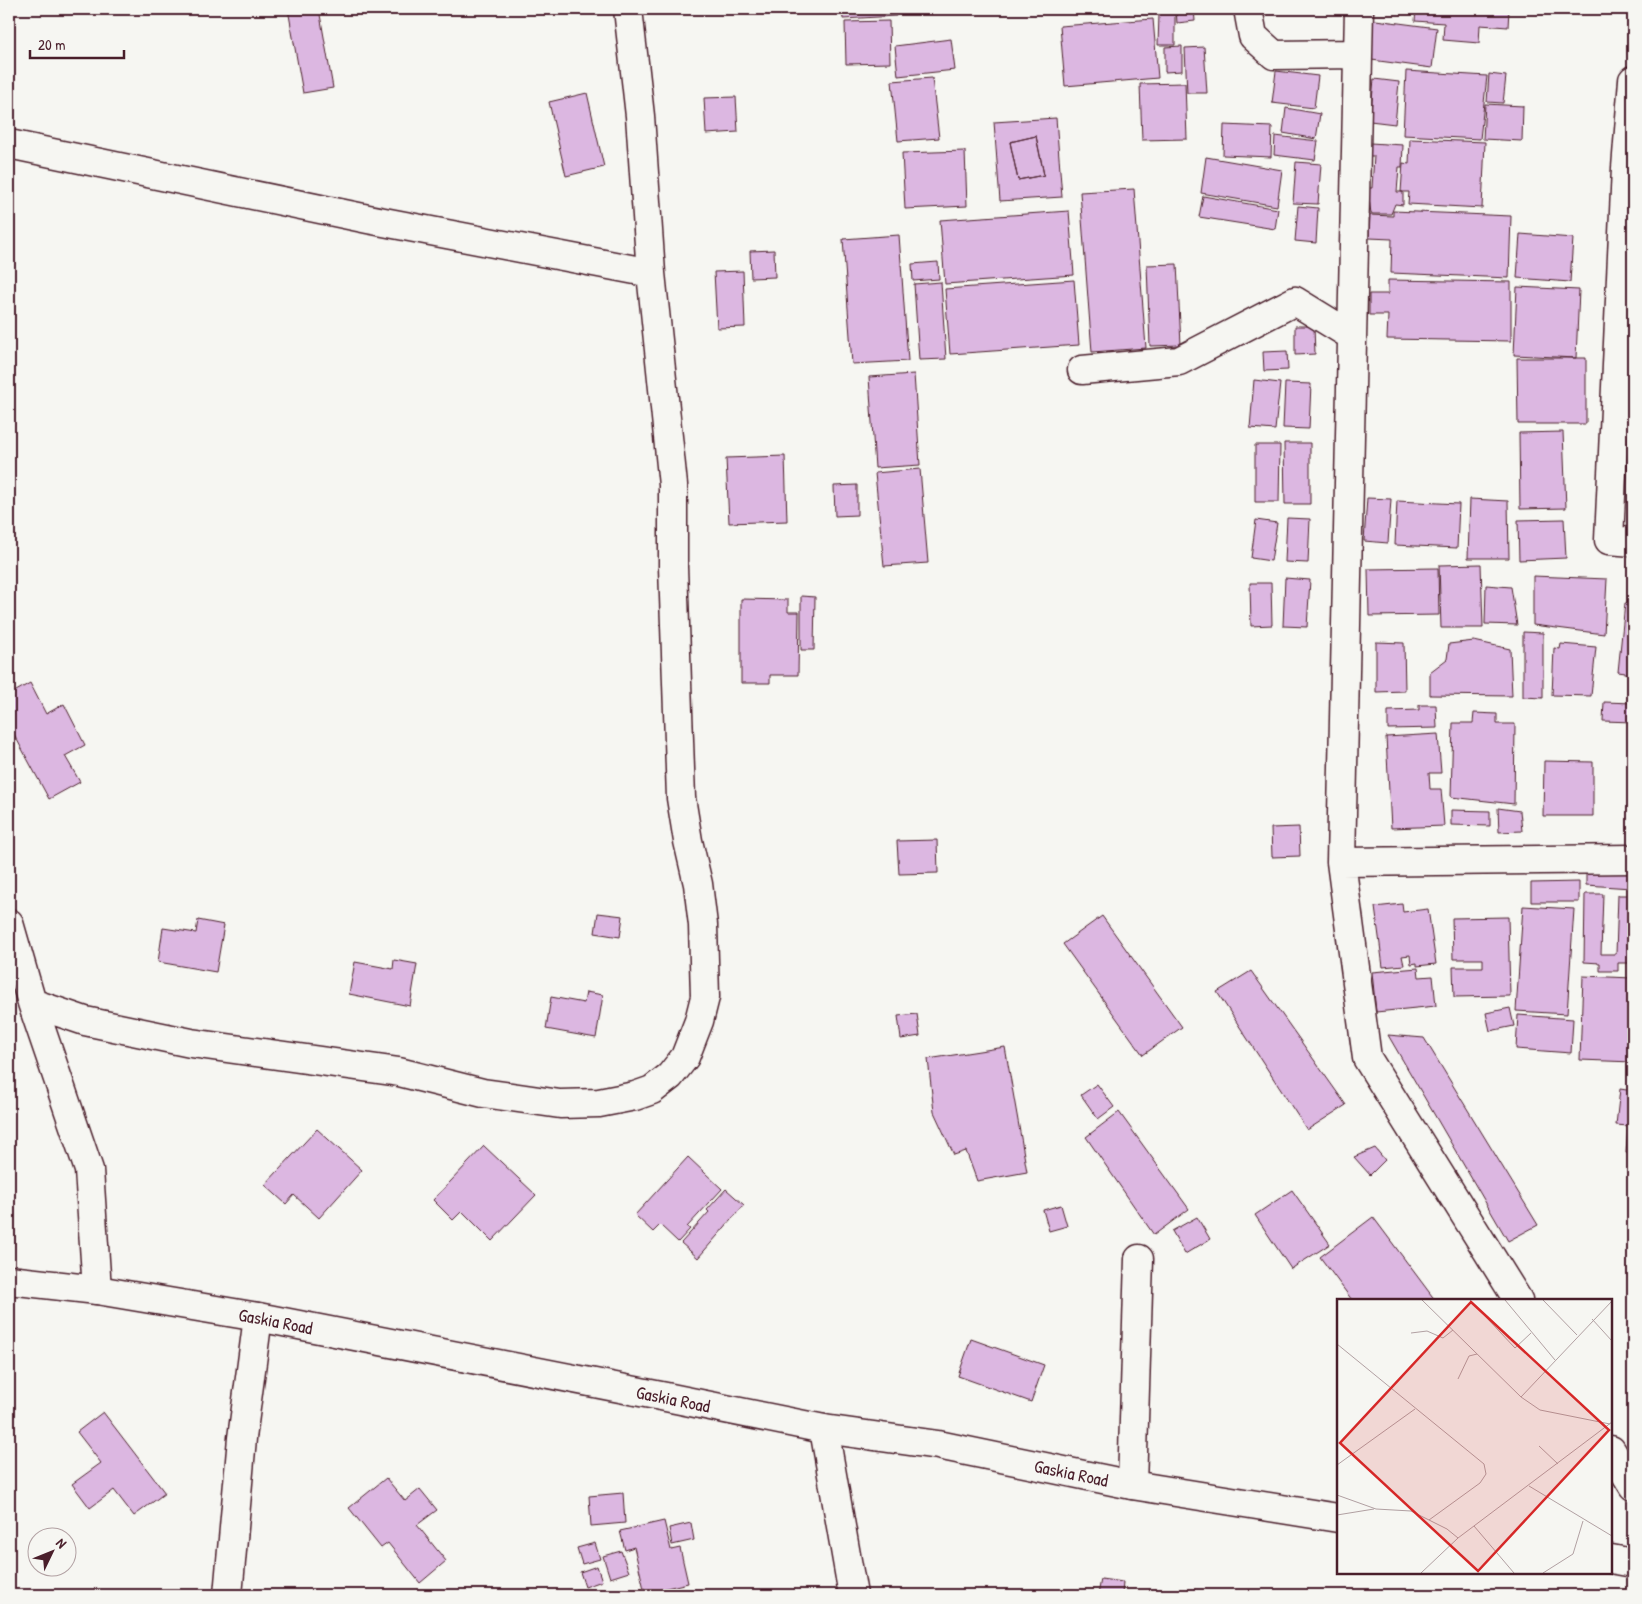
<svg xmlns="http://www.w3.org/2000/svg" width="1642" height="1604" font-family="'Patrick Hand',sans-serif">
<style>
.building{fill:#dcb7e1;stroke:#4a1f2b;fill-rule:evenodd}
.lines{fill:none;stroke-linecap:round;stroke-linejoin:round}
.minor-casing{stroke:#4a1f2b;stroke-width:31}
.major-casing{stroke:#4a1f2b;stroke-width:31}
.minor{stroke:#f6f6f2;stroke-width:28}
.major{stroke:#f6f6f2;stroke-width:28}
.labels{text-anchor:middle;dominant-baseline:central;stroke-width:4.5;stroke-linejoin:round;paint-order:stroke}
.street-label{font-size:18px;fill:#4a1f2b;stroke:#f6f6f2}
.inset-road{fill:none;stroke:#b1a0a2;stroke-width:1}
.view{fill:#d62828;fill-opacity:0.15;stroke:#d62828;stroke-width:2.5}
.inset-edge{fill:none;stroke:#4a1f2b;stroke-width:2.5}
</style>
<rect width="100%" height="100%" fill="#f6f6f2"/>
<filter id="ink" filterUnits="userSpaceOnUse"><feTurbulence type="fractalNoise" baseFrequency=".02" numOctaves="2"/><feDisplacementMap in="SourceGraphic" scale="10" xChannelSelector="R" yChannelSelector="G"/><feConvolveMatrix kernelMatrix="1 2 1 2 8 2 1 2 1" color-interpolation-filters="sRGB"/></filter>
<g filter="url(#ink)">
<path class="building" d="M288,9H319L333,88L303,93Z
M842,9H895L896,16L843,19Z
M1176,9H1194L1195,21L1177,23Z
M1416,9H1509L1508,27L1480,25L1479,43L1443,40L1444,23L1415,21Z
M1159,14H1175V45H1158Z
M1153,19L1158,78L1065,86L1060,26Z
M1368,19L1437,28L1432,68L1364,59Z
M889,21L890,63L846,64L845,22Z
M951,39L955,70L898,76L895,46Z
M1182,46V71L1165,72V47Z
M1204,47L1207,93H1187L1185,48Z
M1276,71L1318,76L1314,108L1272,103Z
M1406,71L1487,76L1480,139L1403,135Z
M1489,74L1506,76L1503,103L1487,102Z
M932,78L939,138L898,141L892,81Z
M1374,79L1399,82L1395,124L1370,121Z
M1185,83L1187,139L1142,140L1140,84Z
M587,93L604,167L566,176L549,102Z
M736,97L738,132L706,134L704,98Z
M1485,104L1523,106L1522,141L1483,139Z
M1286,108L1320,114L1316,139L1283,133Z
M1056,118L1062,197L1000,201L994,122ZM1036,136L1044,175L1018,180L1010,142Z
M1224,125L1272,127L1271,157L1223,155Z
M1036,136L1044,175L1018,180L1010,142Z
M1275,136L1318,141L1315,160L1274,155Z
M1410,139L1485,142L1482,208L1408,204L1409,192H1401L1403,163L1409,164Z
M1370,143L1403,145L1402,167H1399L1397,192H1403V205L1395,204L1391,214H1371L1368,188H1372L1374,156H1369Z
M965,151L967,206L905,209L902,153Z
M1206,157L1282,170L1277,206L1201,193Z
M1296,162L1321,164L1318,204L1293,203Z
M1134,189L1146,348L1092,352L1080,192Z
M1203,196L1278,209L1275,229L1199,217Z
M1298,206L1318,208L1316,243L1295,241Z
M1069,211L1074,275L945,284L940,220Z
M1393,211L1511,216L1509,278L1391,273L1392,239L1369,238L1370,215L1393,216Z
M1520,234L1573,238L1570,282L1517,278Z
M899,235L908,361L852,364L843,239Z
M774,250L775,277L751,278L750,251Z
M938,262L939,279L913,281L912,264Z
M1177,264L1181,345L1150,346L1147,265Z
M743,271L745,327L717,328L714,272Z
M1074,280L1079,345L950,354L945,289Z
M1388,280L1511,282V341L1387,339L1388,315H1369V294H1388Z
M941,282L946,359L919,360L914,284Z
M1517,287L1579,290L1576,358L1514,355Z
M1295,326H1314L1315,354L1295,355Z
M1287,351L1288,370L1264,371L1263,352Z
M1517,358H1586V424H1518Z
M914,374L920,465L875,468L869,377Z
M1254,380L1280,383L1275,430L1250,428Z
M1285,383L1311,384L1309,429L1283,428Z
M1563,432L1566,508L1520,509L1519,433Z
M1284,443H1310V504H1285Z
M1255,445H1280L1279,502H1255Z
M785,456L787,521L729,523L726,458Z
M920,469L928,563L884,566L875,473Z
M857,485V515L835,516L834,486Z
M1367,498L1391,499L1388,543L1364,541Z
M1470,499L1508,501L1509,558H1468Z
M1397,501L1459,504L1457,548L1395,545Z
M1287,518L1310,519L1308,563L1285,562Z
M1564,519L1566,558L1519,560L1518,520Z
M1256,520L1277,523L1271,561L1251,558Z
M1481,564L1483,628H1441L1439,565Z
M1438,568L1439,615L1369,616L1368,569Z
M1533,576L1607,579L1604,634L1533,625Z
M1629,576H1633V594H1628Z
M1285,578L1310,580L1307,627L1283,626Z
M1250,583H1271L1272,625L1251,626Z
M1486,585L1511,587L1517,625L1485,624Z
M801,596L815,597L814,650H801Z
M741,599L788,600V612H799L798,675H770V683H741Z
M1625,603L1633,604V674L1618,672Z
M1523,632L1543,633V698L1523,697Z
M1474,641L1510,649L1512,696L1430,695V672L1447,659L1449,644Z
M1376,642L1404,643L1405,691L1376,692Z
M1561,644L1596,647L1591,696L1552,695L1554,648L1560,649Z
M30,683L46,714L64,704L85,745L65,756L80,782L49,799L9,725V695Z
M1604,702L1633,703V722L1603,721Z
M1419,705H1436L1437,728L1388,729V711L1419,710Z
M1474,713L1497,714V724H1515L1514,804L1451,797L1453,723H1473Z
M1438,734L1441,773H1429L1430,789H1441L1444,826L1391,828L1386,737Z
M1544,761L1593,762V816H1543Z
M1498,808L1520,811L1522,831L1499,832Z
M1451,810L1490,811V826L1451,825Z
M1299,827L1300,856L1272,857L1271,828Z
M937,840L938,873L899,874L897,841Z
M1586,870L1632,873L1631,888L1586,885Z
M1579,882V902H1531V883Z
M1585,894H1603L1601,954H1616L1618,895H1633V963H1618V971H1600V963L1584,962Z
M1402,904L1403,912L1428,909L1436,964L1417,966V963L1411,964L1410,955L1402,956L1404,965L1383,967L1375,907Z
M1523,906L1574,909L1567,1014L1516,1011Z
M598,913L623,916L620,937L595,933Z
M1102,916L1182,1027L1143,1055L1063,944Z
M1508,917L1510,996L1454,997L1453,967H1483V959H1453L1452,918Z
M198,920L224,925L216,972L158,962L163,928L196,933Z
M394,960L417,964L410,1006L349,994L355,962L393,969Z
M1418,968L1419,977L1433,976L1436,1006L1376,1012L1372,972Z
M1251,971L1346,1105L1307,1130L1217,992Z
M1583,976L1633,978V1062L1580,1060Z
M586,992L603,995L596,1038L546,1029L551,997L584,1003Z
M1510,1008L1514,1026L1490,1031L1486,1013Z
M917,1014L920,1036L901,1039L898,1016Z
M1518,1015L1573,1019L1571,1053L1516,1049Z
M1388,1035L1424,1038L1538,1225L1508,1241Z
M1005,1047L1027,1172L977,1181L966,1151L954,1155L934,1112L928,1059Z
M1097,1084L1114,1107L1098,1119L1081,1095Z
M1620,1089L1633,1091V1154L1626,1153L1628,1126L1616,1125Z
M1119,1112L1189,1209L1154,1235L1086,1137Z
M317,1129L362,1170L319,1218L294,1195L286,1204L265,1185Z
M484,1146L536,1195L492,1241L462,1211L453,1220L433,1200Z
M1375,1148L1385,1160L1370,1175L1354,1157Z
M688,1157L722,1189L687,1227L690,1229L678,1242L660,1225L653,1232L635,1215Z
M726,1189L744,1205L698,1258L681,1243L709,1212L707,1210Z
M1292,1190L1330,1244L1291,1269L1255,1215Z
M1061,1205L1067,1226L1049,1231L1043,1210Z
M1197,1217L1210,1239L1185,1254L1172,1231Z
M1373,1217L1435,1300H1352L1320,1257Z
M971,1339L1044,1365L1031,1402L958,1376Z
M103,1412L165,1493L134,1516L114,1490L90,1508L72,1484L101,1463L77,1432Z
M386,1478L405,1501L420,1489L437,1510L417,1525L446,1561L420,1583L388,1543L381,1548L349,1508Z
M623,1493L625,1523L591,1526L589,1496Z
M664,1521L671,1550L680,1548L688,1583L645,1593L634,1547L625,1550L620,1531Z
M691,1523L694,1540L672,1545L669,1528Z
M595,1543L600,1559L582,1564L577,1548Z
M621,1551L629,1572L610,1578L603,1556Z
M597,1566L602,1581L585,1587L580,1572Z
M1101,1579L1123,1582L1122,1595H1098Z
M1183,1589L1215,1593V1595H1182Z"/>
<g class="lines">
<g class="minor-casing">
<path id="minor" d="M1248,9L1253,36L1274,55L1358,54
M1359,9L1341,862L1367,1058L1518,1300
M1633,80L1626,168L1609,540L1633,542
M9,144L368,219L651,273
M1082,370L1179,361L1295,301L1352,336
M1341,862L1633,859
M9,923L32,1003L89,1170L97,1290
M32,1003L85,1021L191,1043L399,1072L483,1093L560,1104L599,1103L635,1096L652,1090L670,1076L685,1057L699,1021L705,997L703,925L698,884L688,841L681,798L673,567V485L651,273L640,116L628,9
M824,1429L853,1595
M1611,1450L1633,1486
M1132,1485L1139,1259
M228,1595L242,1438L258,1317"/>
</g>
<g class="major-casing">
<g id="major">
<path id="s1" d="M9,1280L97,1290L258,1317L666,1397L824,1429L938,1445L1132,1485L1338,1518"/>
<path d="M1611,1559L1633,1563"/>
</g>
</g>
<use href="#minor" class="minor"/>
<use href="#major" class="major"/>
</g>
</g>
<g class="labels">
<g class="street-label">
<text stroke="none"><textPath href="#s1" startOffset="270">Gaskia Road</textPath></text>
<text stroke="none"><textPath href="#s1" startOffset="675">Gaskia Road</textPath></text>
<text stroke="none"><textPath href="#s1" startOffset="1080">Gaskia Road</textPath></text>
</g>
</g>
<g transform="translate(1337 1299)">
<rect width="275" height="275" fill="#f6f6f2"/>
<path class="inset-road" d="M85,1L184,98L203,111L273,125M133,1L178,49L194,34M168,1L218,61M206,1L240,36M255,20L275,42M74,34L90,32L106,39L116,31M0,45L147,165L149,175L143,184L92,221M121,80L132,57L140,55M184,98L275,2M202,147L221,165M0,166L78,110M192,187L275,237M0,196L39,210L74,212L110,230L121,239M0,216L37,210M137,227L177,274M84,274L121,239L275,123M206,274L236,255L246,222"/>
<path class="view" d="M134,3L272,131L141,272L3,144Z"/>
<rect width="275" height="275" class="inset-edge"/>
</g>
<rect width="1642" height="1604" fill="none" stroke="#f6f6f2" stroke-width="30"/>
<rect x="15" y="15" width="1612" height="1574" fill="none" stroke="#4a1f2b" stroke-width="2" filter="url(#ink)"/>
<g transform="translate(52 1552) rotate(47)"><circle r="24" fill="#f6f6f2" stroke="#b1a0a2"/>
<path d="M0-4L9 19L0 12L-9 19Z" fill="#4a1f2b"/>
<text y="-8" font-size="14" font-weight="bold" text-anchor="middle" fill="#4a1f2b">N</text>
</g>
<path d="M30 50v8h94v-8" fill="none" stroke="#4a1f2b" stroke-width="2.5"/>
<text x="38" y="50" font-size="15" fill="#4a1f2b" stroke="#f6f6f2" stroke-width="4" paint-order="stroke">20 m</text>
</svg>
